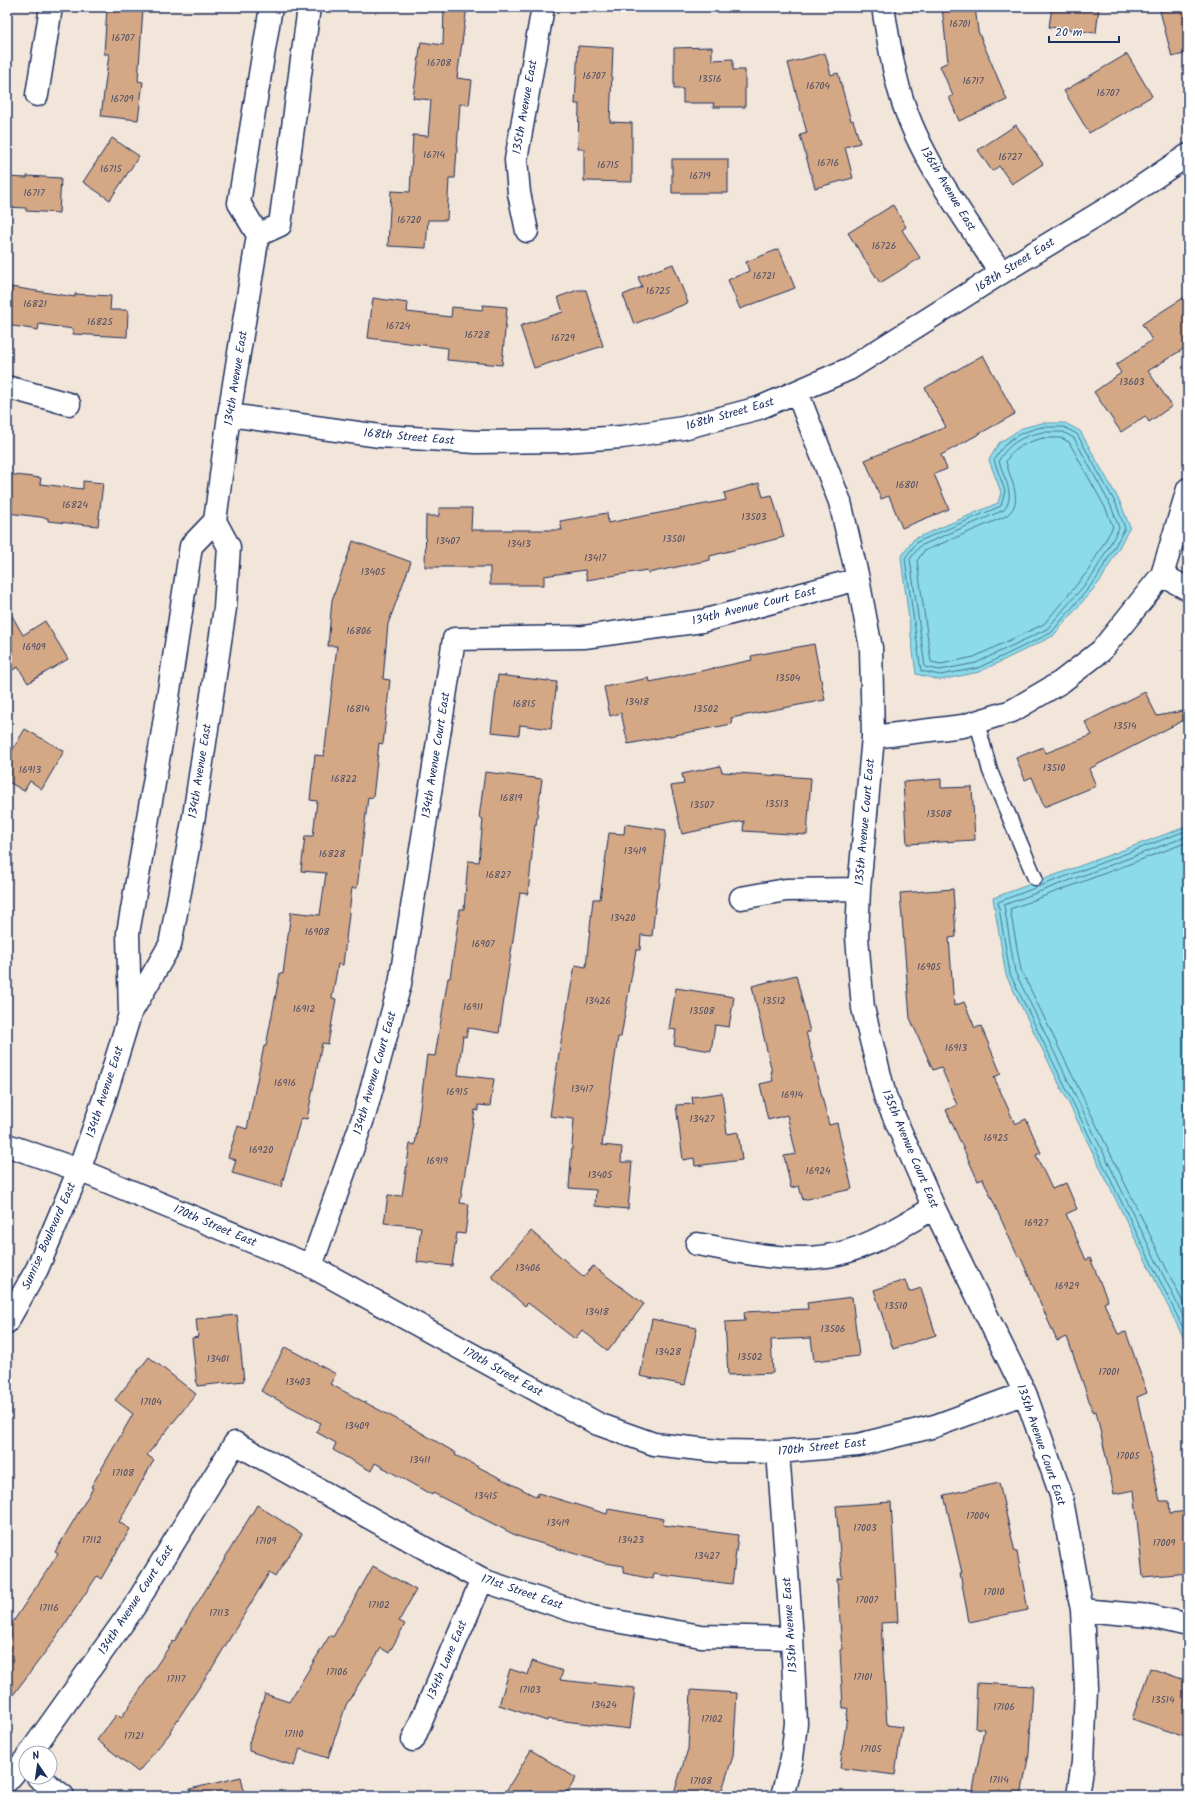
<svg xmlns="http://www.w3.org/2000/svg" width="1195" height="1803" font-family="Kalam,sans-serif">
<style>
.water{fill:#8bdbe8;stroke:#5e96b1}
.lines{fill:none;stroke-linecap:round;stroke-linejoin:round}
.shore{stroke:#487495;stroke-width:1}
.building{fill:#d4a785;stroke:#1b2f5e}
.service-casing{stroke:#1b2f5e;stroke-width:17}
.minor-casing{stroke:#1b2f5e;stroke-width:25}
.tertiary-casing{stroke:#1b2f5e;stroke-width:25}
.service{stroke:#fff;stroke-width:14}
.minor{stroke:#fff;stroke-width:22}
.tertiary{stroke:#fff;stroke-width:22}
.labels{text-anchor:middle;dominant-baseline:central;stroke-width:3.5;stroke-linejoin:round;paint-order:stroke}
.number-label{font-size:10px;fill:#494d68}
.street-label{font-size:12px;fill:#1b2f5e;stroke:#fff}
</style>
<rect width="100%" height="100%" fill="#f2e5da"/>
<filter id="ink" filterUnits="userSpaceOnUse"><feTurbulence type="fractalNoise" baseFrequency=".025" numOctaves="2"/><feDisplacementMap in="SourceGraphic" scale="8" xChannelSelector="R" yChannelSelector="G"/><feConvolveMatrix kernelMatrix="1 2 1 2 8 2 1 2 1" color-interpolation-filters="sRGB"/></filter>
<g filter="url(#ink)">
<path class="water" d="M1042,423H1065L1080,431L1120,502L1130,527L1101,580L1053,636L979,672L940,680L916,674L901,557L914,539L998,503L1001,492L989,460L999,443L1022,428Z
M1188,826V1347L1006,975L993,898Z"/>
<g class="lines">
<path class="shore" d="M1042,427H1064L1077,434L1116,504L1125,528L1097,578L1051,633L978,668L940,675L921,671L905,558L917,542L1001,506L1005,491L994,460C1007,438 1018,433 1042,427Z
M1043,432H1063L1074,438L1111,506L1119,528L1093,575L1047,629L976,663L940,670L925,667L910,559L920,546L1004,510C1017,494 1002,477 999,460C1010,442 1023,436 1043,432Z
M1043,438H1061L1069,442L1106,509L1113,527L1088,571L1044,624L974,657L941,664L931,662L917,561L924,551L1004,517C1027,504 1009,479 1006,461C1014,447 1028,442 1043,438Z
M1188,830L998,902L1010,974L1188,1338
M1188,836L1004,905L1015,972L1188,1326
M1188,842L1010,909L1021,970L1188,1313"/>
</g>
<path class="building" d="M107,7L143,8L138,81L143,82L138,120L101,116L109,54H104Z
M444,7H467L457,78L472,80L469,105L460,104L455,178H449L447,220H428L426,248L388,246L391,191L410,192L413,135L428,136L431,100L413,98L421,42L443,45Z
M942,7H975L978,31L1007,100L959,121L949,97L953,96L940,66L948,62Z
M1052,7H1099L1096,33L1049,27Z
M1174,7H1188V53L1172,57L1160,11Z
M578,46L613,48L610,122L632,123V182L584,181V149H578L579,104H575Z
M712,47V60L733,59V70H745V107H713L714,103H683V89H674V48Z
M825,53L831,75L838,73L851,121L853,120L860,143L845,147L853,178L815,188L800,135L807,133L788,63Z
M1127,54L1152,96L1089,133L1064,91Z
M1016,125L1043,164L1012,184L999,166L992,171L978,150Z
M112,138L139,156L110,200L83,182Z
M672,159H728V193H672Z
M27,176L61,178L59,213L26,211V208L7,207V177L27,178Z
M893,205L906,227L902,230L920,258L880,283L848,233Z
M779,249L795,288L740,309L728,280L749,271L746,262Z
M673,264L688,303L634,324L623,295L642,287L638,277Z
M11,287L75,297V294L111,296L110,310H128L127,337L73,334V329L39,324L38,330L7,325V313Z
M578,290H586L603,346L534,368L520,326L563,312L558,297Z
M1188,295V346L1148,371L1172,406L1149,422L1145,416L1121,432L1094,392L1121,373L1116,365L1152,340L1142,324Z
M373,298L408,303L407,312L451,317L452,307L482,310L483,305L507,307L502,365L447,360L448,348L368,338Z
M983,355L1015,414L941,455L947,469L934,474L949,509L902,528L889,496L881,499L865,460L946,427L925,388Z
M7,474L41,478L40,484L83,489V481L103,483L98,526L48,521V518L7,513Z
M759,483L763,497L772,495L784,537L710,556V560L648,573L647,570L587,580L585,570L544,576V585H490V567H425L426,516H439V508H472L471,530H562L560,521L607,513L608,523L726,500L724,493Z
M353,541L411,562L388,624L383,679L390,680L383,744L379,743L373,798L368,797L357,888H352L343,965L338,964L332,998L336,999L328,1044L322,1043L307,1119L301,1118L281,1187L232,1173L236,1160L228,1157L238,1126L247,1129L264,1046H266L280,973L283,974L291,912L320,915L326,873L301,871L305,836H313L317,801L310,800L315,755L324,756L337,646H328L332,600Z
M7,607L23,635L45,621L68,659L28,683L18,667L7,673Z
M814,644L825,700L731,718L732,724L628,744L621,713L610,716L604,687L649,678L650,682L752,660L751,656Z
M498,675L557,682L551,729L520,725L519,735L491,732Z
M1145,692L1157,716L1188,710V718L1089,769L1096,786L1044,807L1032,777L1025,780L1016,758L1043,747L1046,753L1092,735L1085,722Z
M25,729L64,751L42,789L30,781L24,791L7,781V759Z
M720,766L722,772L811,778L807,835L743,831L744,821L682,834L671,786L684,784L682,774Z
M485,772L542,779L536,825L535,824L528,894L520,893L499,1033L468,1028L466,1037L463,1036L458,1075L494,1079L490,1106L478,1105V1111L475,1110L460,1203L469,1204L465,1234L457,1233L452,1266L417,1262L421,1227L384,1223L388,1195L402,1196L410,1144L415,1145L427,1055L435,1056L448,978H450L460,909H464L468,861L479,862L483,819L479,818Z
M941,779V788L972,787L975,840L907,844L903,782Z
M625,824L666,830L659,889H657L652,936L641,935L640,950H636L621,1037H618L602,1145L622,1147L621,1162H632L628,1209L595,1206L596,1190L569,1188L574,1119L550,1116L559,1053L575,965L586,967L593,899H600L609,833L624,834Z
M953,889L956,937L949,938L954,1006L964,1002L975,1028L981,1026L1001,1074L994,1077L1015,1124L1026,1119L1041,1153L1036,1155L1052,1189L1066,1183L1077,1209L1066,1214L1086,1260L1090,1258L1108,1301L1104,1303L1118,1334L1126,1332L1147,1393L1137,1397L1160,1501H1169L1170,1513L1188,1511V1573L1143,1577L1134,1490L1114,1494L1096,1411L1093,1412L1067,1337L1057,1341L1020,1256L1018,1257L983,1179L978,1181L946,1110L957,1105L941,1067L933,1070L910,1018L900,893Z
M796,975L810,1032H806L829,1125L837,1123L852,1189L803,1200L799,1186L791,1188L784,1156L796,1154L787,1115L768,1120L760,1084L773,1081L771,1072H772L752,986Z
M676,988L734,997L729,1027L715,1025L711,1051L674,1045L676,1030L669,1029Z
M722,1093L727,1134L738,1132L742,1160L695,1166L694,1158L683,1160L676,1105L693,1104L692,1097Z
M531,1231L584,1277L593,1266L644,1304L608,1351L582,1330L575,1339L528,1303L525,1306L491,1276Z
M905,1280L909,1292L921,1288L936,1335L893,1349L874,1290Z
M852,1297L859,1356L814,1361L811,1338L771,1340L773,1373L728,1375L725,1322L745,1321L744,1312L808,1309L807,1303Z
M237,1315L244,1381L197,1386L192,1338L198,1337L196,1319Z
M652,1319L697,1328L685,1385L640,1376Z
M285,1347L336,1374L330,1384L408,1425L456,1453L455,1455L537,1497L538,1493L607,1514L608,1509L664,1519L663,1525L738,1535L732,1584L654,1574L653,1579L623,1573L624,1566L605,1563L517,1536L433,1493L432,1495L375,1463L371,1471L333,1450L336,1443L316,1432L321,1423L261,1391Z
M149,1357L196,1394L147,1455L154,1460L119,1522L130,1529L101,1579L97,1576L55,1639L7,1703V1631L58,1554L55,1552L93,1488L91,1487L133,1414L115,1400Z
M999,1483L1015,1552H1017L1028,1610L969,1622L960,1573H962L944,1495Z
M891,1502L898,1622L881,1623L887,1725L902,1727L895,1775L840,1768L848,1708H843L840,1650L842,1649L837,1579L842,1578L836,1506Z
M257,1505L302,1534L275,1577L269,1573L212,1668L170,1731L171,1732L138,1772L97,1740L117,1714L121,1718L173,1641L174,1642Z
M373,1566L416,1590L399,1621L405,1624L389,1653L381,1648L346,1705L328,1758L300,1749L294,1766L249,1751V1743L265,1694L289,1702L330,1635L333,1637Z
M532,1661L563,1671L560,1680L635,1688L630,1729L548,1719L547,1721L499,1705L510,1669L528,1675Z
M1150,1668L1188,1681V1738L1132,1719Z
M977,1683L1033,1686L1029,1753L1021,1796H972L984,1729L975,1728Z
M691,1690L737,1693L733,1756L720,1796H673L688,1749Z
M531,1750L576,1778L565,1796H503Z
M241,1777L245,1796H191L190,1789Z"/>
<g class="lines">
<g class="service-casing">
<path id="service" d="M977,722L990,771L1035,878"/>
</g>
<g class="minor-casing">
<path id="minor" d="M883,7C888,37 892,67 901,96C920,159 965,218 1001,273
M37,95L51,7
M527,231L519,193L516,160L543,7
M7,387L69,404
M797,392L840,502L858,579L871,648L873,737L859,889L857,937L863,1008L885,1096L934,1208L1025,1393L1061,1495L1082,1610L1086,1688L1083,1762L1078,1796
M229,415L380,436L476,442L563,441L622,437L683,428L759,408L849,369L1001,273L1123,199L1188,155
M1162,575L1188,589
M873,737L963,726L1012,711L1061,682L1101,651L1162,575L1188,489
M741,898L786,890L859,889
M7,1145L79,1170L311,1266L598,1424L654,1444L718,1451L778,1452L858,1445L935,1426L1025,1393
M697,1244C739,1251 784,1263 827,1256C865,1251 901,1226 934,1208
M311,1266L365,1113L400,984L454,639L584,637L702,621L858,579
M778,1452L792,1638L796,1723L792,1758L782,1796
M1082,1610L1150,1616L1188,1625
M413,1740L482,1580
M30,1753L134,1607L235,1443L482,1580L592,1617L701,1636L792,1638
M38,1777L63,1796
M7,1781L26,1759"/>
</g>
<g class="tertiary-casing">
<path id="tertiary" d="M258,235L280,225L309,7
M130,1014L128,933L162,737L191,546L215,521
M7,1322L37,1269L79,1170L104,1099L130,1014L170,945L194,816L225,608L229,547L215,521L229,415L258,235L239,203L271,7"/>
</g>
<use href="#service" class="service"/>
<use href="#minor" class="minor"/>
<use href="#tertiary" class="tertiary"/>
</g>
</g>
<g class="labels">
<g class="number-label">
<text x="960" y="24">16701</text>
<text x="123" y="38">16707</text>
<text x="439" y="63">16708</text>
<text x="594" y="76">16707</text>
<text x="710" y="79">13516</text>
<text x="973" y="81">16717</text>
<text x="818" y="86">16704</text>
<text x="1108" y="93">16707</text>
<text x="122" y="99">16709</text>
<text x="434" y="155">16714</text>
<text x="1010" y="157">16727</text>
<text x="828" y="163">16716</text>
<text x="608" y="165">16715</text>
<text x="111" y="169">16715</text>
<text x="700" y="176">16719</text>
<text x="34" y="193">16717</text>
<text x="409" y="220">16720</text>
<text x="884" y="246">16726</text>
<text x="764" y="276">16721</text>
<text x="658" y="291">16725</text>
<text x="35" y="304">16821</text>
<text x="100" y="322">16825</text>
<text x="398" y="326">16724</text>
<text x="477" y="335">16728</text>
<text x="563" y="338">16729</text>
<text x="1132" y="382">13603</text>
<text x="907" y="485">16801</text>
<text x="75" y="505">16824</text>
<text x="754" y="517">13503</text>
<text x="674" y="539">13501</text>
<text x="448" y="541">13407</text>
<text x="519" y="544">13413</text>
<text x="595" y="558">13417</text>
<text x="373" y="572">13405</text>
<text x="359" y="631">16806</text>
<text x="34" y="647">16909</text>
<text x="788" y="678">13504</text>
<text x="637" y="702">13418</text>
<text x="524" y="704">16815</text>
<text x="358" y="709">16814</text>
<text x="706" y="709">13502</text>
<text x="1125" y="726">13514</text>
<text x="1054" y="768">13510</text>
<text x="30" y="770">16913</text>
<text x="344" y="779">16822</text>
<text x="511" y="798">16819</text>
<text x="777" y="804">13513</text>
<text x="702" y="805">13507</text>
<text x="939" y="814">13508</text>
<text x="635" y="851">13419</text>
<text x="332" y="854">16828</text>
<text x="498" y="875">16827</text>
<text x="623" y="918">13420</text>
<text x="317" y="932">16908</text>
<text x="483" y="944">16907</text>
<text x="929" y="967">16905</text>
<text x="598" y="1001">13426</text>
<text x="774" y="1001">13512</text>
<text x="473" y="1007">16911</text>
<text x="304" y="1009">16912</text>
<text x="702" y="1011">13508</text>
<text x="956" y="1048">16913</text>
<text x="285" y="1083">16916</text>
<text x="582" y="1089">13417</text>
<text x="457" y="1092">16915</text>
<text x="792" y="1095">16914</text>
<text x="702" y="1119">13427</text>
<text x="996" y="1138">16925</text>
<text x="261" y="1150">16920</text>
<text x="437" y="1161">16919</text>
<text x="818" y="1171">16924</text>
<text x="600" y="1175">13405</text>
<text x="1036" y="1223">16927</text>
<text x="528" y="1268">13406</text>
<text x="1067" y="1286">16929</text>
<text x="896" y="1306">13510</text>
<text x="597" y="1312">13418</text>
<text x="833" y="1329">13506</text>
<text x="668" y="1352">13428</text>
<text x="750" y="1357">13502</text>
<text x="218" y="1359">13401</text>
<text x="1109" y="1372">17001</text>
<text x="298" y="1382">13403</text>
<text x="151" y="1402">17104</text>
<text x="357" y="1426">13409</text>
<text x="1128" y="1456">17005</text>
<text x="420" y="1460">13411</text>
<text x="123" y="1473">17108</text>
<text x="486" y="1496">13415</text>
<text x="978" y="1516">17004</text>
<text x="558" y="1523">13419</text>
<text x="865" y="1528">17003</text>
<text x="92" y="1540">17112</text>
<text x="631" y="1540">13423</text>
<text x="266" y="1541">17109</text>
<text x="1164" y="1543">17009</text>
<text x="707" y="1556">13427</text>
<text x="994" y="1592">17010</text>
<text x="867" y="1600">17007</text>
<text x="379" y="1605">17102</text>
<text x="49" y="1608">17116</text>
<text x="219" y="1613">17113</text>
<text x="337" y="1672">17106</text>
<text x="863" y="1677">17101</text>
<text x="176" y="1679">17117</text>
<text x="530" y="1690">17103</text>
<text x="1163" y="1700">13514</text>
<text x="604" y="1705">13424</text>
<text x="1004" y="1707">17106</text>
<text x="712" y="1719">17102</text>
<text x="294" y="1734">17110</text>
<text x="134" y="1736">17121</text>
<text x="871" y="1749">17105</text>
<text x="999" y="1780">17114</text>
<text x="701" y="1781">17108</text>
</g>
<g class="street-label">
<text transform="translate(525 107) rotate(-80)">135th Avenue East</text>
<text transform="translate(948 189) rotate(59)">136th Avenue East</text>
<text transform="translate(1015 265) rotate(-32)">168th Street East</text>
<text transform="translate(236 378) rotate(-81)">134th Avenue East</text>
<text transform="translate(730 414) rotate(-16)">168th Street East</text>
<text transform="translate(409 437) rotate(5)">168th Street East</text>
<text transform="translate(754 606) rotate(-14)">134th Avenue Court East</text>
<text transform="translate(436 755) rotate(-81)">134th Avenue Court East</text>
<text transform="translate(200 771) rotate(-81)">134th Avenue East</text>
<text transform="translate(865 822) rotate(-85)">135th Avenue Court East</text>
<text transform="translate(375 1073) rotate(-74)">134th Avenue Court East</text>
<text transform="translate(105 1092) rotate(-72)">134th Avenue East</text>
<text transform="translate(910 1149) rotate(67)">135th Avenue Court East</text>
<text transform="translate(215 1226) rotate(23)">170th Street East</text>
<text transform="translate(49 1236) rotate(-66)">Sunrise Boulevard East</text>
<text transform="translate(503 1372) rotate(29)">170th Street East</text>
<text transform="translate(1041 1445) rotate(71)">135th Avenue Court East</text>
<text transform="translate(822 1447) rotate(-6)">170th Street East</text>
<text transform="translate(522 1592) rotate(19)">171st Street East</text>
<text transform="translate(136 1600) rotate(-57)">134th Avenue Court East</text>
<text transform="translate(790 1625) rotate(-94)">135th Avenue East</text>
<text transform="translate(447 1660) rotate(-67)">134th Lane East</text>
</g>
</g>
<rect width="1195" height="1803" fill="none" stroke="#fff" stroke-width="24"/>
<rect x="12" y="12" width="1171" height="1779" fill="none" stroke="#1b2f5e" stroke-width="1.5" filter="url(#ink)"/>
<g transform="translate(38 1765) rotate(347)"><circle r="19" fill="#ffffff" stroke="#a4acbf"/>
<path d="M0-3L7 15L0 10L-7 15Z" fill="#1b2f5e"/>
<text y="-6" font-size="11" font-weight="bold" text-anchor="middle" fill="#1b2f5e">N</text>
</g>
<path d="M1049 36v6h70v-6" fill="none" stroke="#1b2f5e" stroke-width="2"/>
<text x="1055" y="36" font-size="12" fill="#1b2f5e" stroke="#ffffff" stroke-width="3" paint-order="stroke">20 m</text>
</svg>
